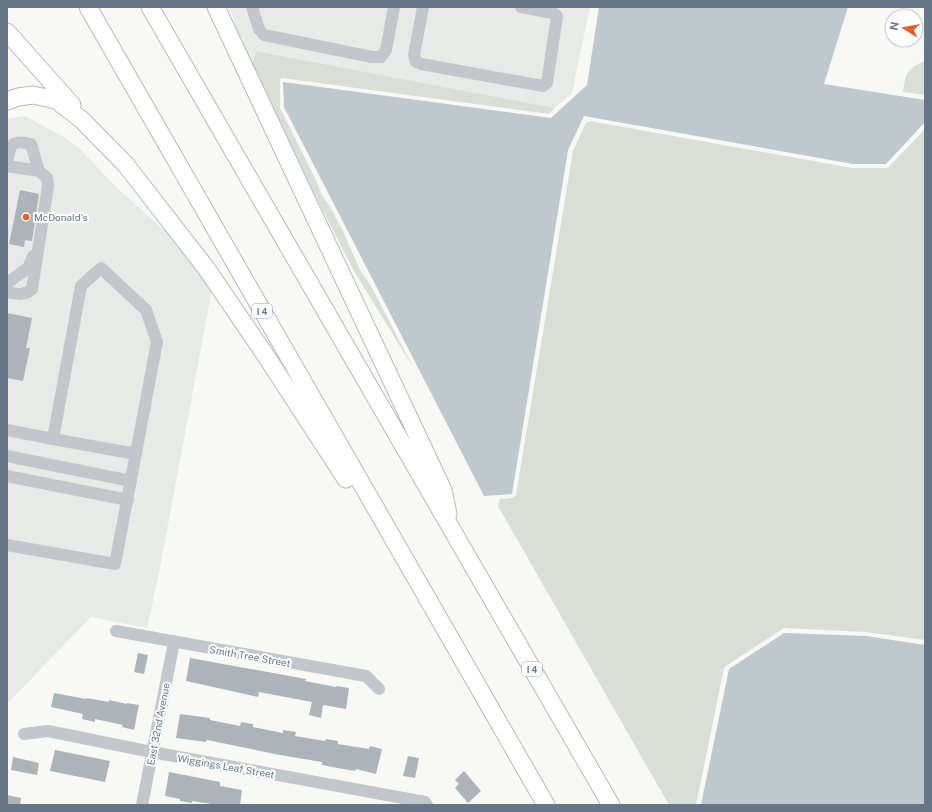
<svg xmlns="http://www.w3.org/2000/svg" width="932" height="812" font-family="'Public Sans',sans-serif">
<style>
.built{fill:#e8eae8}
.green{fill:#d9dfd6}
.water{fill:#bec8cd}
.building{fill:#acb4ba}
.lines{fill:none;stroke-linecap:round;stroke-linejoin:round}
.highway-casing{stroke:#b6b9bd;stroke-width:19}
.minor{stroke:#c3c7cb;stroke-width:12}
.highway{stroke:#fff;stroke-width:17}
.poi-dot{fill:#e75e26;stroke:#fff;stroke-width:1.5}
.labels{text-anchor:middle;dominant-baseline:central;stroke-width:4;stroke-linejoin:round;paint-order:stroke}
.shield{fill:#fff;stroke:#949fab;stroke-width:1}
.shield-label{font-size:9px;font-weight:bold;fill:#667687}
.poi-label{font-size:10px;fill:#667687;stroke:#fff;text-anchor:start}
.street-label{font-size:10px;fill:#667687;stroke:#fff}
</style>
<rect width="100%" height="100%" fill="#f8f8f5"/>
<path class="built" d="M230,7H590L572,93L555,108L257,51L251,67L241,46Z
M25,116L66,138L80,149L115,186L166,232L205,277L212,289L159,573L147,628L91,617L7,704V119Z"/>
<path class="green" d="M256,51L555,108L549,114L282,78L280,79V108L314,176L322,195L329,205L343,231L360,270L371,286L414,369L354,271L279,125L251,67Z
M925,61V95L903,92C906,73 906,69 925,61Z
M590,121L852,168H886L889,167L925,129V640L865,632L784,628L726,666L724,668L696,805H669L498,506L500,499L512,498L516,495L573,151L586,123Z"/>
<path class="water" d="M599,7H848L824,84L925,100V122L886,164H853L584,116L568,150L512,494L484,496L284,107L283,82L551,118L587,85Z
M784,633L866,636L925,645V805H701L729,669Z"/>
<path class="building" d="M20,190L39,194L32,241L25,240L24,247L9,244Z
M7,313L32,318L26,348H30L23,381L7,378Z
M138,653L148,655L144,674L134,672Z
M190,658L306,679L305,681L336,687L337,686L349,688L346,709L323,705L321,718L309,715L312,702L259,692L258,697L186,681Z
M54,693L86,699L87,698L109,702V700L127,704V703L139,705L134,730L122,727L123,725L95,719V722L82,719L83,714L51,707Z
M180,714L210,718V720L240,726L241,722L253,724V727L283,733V730L296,732L295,736L325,741L326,739L338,741V744L369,749L370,746L382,749L376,774L356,769L355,771L343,769L322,765V762L280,755L207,740L206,742L176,738Z
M55,750L110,761L105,782L50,771Z
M408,756L419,758L415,778L403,776Z
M13,757L39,763L37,775L11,770Z
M464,771L481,791L468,803L455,788L459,784L455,780Z
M169,772L220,782V786L242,790L240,805H218L192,801V803L180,801V799L165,796Z
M7,795L21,798L20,805H7Z"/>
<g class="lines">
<g class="highway-casing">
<path id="highway" d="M88,7L546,805
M150,7L611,805
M216,7L443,490L448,514
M7,32L72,105
M7,101L18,97L33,95L56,100L82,120L126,165L206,268L264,353L346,479"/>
</g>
<path class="minor" d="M252,7L259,29L264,35L372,57H381L386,50L394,7
M423,7L414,55L416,62L421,64L543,86L547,83L557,16L553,13L521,7
M7,163C10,145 11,139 31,144L39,171
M7,166L39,171L47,178L48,186L32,289C25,296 16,294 7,292
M7,283L28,268L33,256
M7,430L53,439
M7,456L131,481
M7,476L128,500
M7,545L115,564L157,342L146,310L101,268L81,286L53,439L136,454
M116,631L366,676L379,689
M24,734L48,731L152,752L425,802L427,805
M142,805L174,642"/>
<use href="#highway" class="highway"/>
</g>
<circle class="poi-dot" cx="26" cy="217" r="4"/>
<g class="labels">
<g class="shield">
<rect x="252" y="304" width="20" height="14" rx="3"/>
<rect x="522" y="662" width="20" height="14" rx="3"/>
</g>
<g class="shield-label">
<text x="262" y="311">I 4</text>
<text x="532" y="669">I 4</text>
</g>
<g class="poi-label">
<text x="34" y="217">McDonald's</text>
</g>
<g class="street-label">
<text transform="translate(250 656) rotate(10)">Smith Tree Street</text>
<text transform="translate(158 724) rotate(-79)">East 32nd Avenue</text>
<text transform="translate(226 766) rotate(10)">Wiggings Leaf Street</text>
</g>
</g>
<rect width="932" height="812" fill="none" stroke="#667687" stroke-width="16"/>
<g transform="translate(904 28) rotate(281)"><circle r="19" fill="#ffffff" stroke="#c2c8cf"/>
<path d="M0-3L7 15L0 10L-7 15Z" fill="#e75e26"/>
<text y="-6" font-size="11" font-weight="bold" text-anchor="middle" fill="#667687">N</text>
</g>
</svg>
